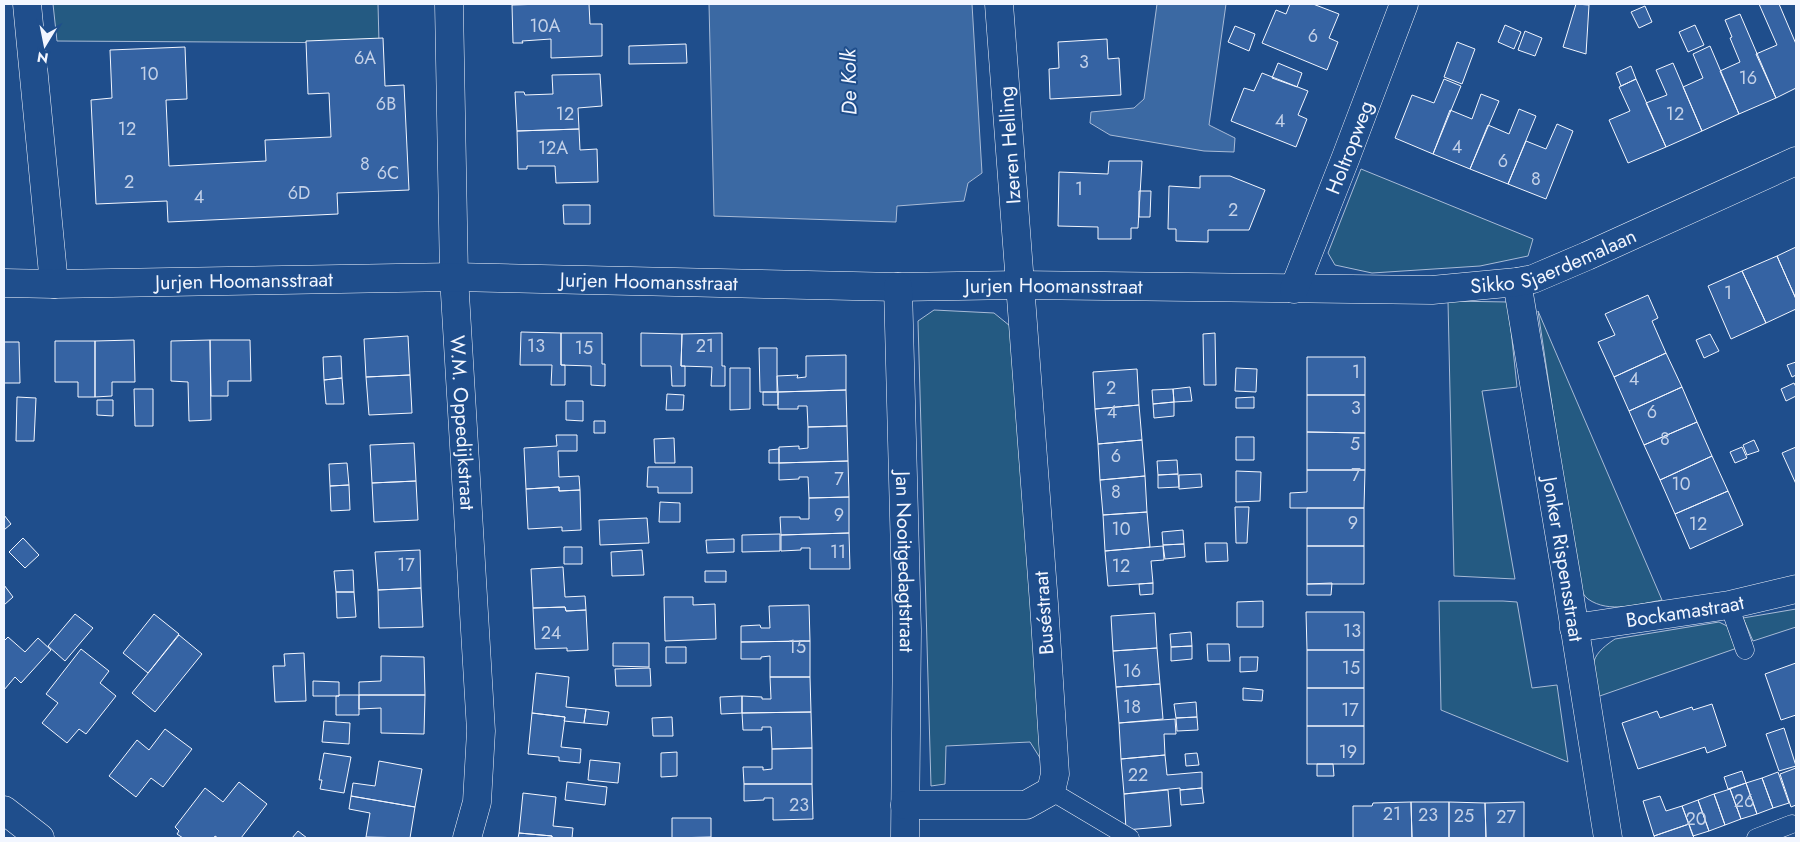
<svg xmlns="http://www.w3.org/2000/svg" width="1800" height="842" font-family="Jost,sans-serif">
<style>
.green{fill:#245a82;stroke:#a8bbd7}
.water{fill:#3b69a3;stroke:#a8bbd7}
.building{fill:#3563a3;stroke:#f2f6ff}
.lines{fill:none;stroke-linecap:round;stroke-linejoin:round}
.service-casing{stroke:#f2f6ff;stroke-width:19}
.minor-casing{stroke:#f2f6ff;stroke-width:29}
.tertiary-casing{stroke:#f2f6ff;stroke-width:29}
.service{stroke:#1f4e8c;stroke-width:18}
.minor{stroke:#1f4e8c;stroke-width:28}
.tertiary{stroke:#1f4e8c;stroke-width:28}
.labels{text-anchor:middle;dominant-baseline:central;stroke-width:4;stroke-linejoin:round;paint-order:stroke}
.number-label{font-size:18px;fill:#c3d1e8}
.street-label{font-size:20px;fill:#f2f6ff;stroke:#1f4e8c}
.water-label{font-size:21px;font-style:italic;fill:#f2f6ff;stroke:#1f4e8c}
</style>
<rect width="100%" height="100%" fill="#1f4e8c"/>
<path class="green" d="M53,4H378L379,43L57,41Z
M1361,169L1533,239L1528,256L1480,266L1372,273L1335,265L1328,253Z
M1448,301L1508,302L1517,387L1482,391L1515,579L1454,576Z
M934,310L994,313L1015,330L1047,769L1030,742L946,746L945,784L931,786L918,321Z
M1538,311L1662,600C1639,604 1609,614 1588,599C1584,596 1581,590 1579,586Z
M1439,601H1503L1517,602L1532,688L1557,685L1568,762L1441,710Z
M1796,609V627L1753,641L1743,618Z
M1719,622L1729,627L1740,647L1594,698C1593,667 1586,658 1615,639Z"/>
<path class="water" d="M709,4H972L982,173L968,183L964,201L897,206L896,222L714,216Z
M1157,4H1226L1209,125L1235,138L1234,152L1204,151L1110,135L1090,123L1091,112L1134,108L1144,99Z"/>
<path class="building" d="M544,4H589L590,24H602V56L551,58V39L522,41L523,43H513L512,5Z
M1290,4H1313L1339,14L1329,38L1338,42L1327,70L1262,43L1276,10L1286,14Z
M1576,4L1589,5L1586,54L1563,47Z
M1759,4H1779L1796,44V88L1776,98L1756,54L1777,45Z
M1645,6L1652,22L1639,28L1631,12Z
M1740,14L1776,98L1739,114L1720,71L1740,62L1730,38L1732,37L1725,20Z
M1505,25L1521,32L1514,49L1498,42Z
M1695,25L1704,45L1688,52L1679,32Z
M1235,26L1255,34L1249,51L1228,42Z
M1525,31L1542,38L1535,56L1518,50Z
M383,38L385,86L404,85L409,190L337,193L338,214L168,222L167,201L96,204L91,100L112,98L110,50L185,47L187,99L166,100L169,166L266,161L265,140L331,137L329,93L308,94L306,41Z
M1107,39L1108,59L1119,58L1121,95L1050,99L1049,69L1059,68L1058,42Z
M1457,42L1475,49L1462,84L1444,77Z
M686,44L687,63L629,64V46Z
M1710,46L1739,114L1702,131L1683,87L1703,78L1693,54Z
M1278,63L1302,73L1297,87L1272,78Z
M1673,63L1702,131L1666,147L1646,103L1667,95L1656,70Z
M1631,66L1636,79L1621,86L1616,73Z
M1262,73L1308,91L1298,115L1307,119L1296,147L1231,121L1244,88L1254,91Z
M600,74L602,106L578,108L579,129L517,131L515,92H524L525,95L553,94L552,75Z
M1444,79L1461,86L1433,154L1395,138L1412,95L1434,103Z
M1636,79L1666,147L1628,163L1609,120L1630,111L1619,87Z
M1481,94L1499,101L1470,169L1433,154L1450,110L1472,119Z
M1519,109L1536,116L1508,184L1470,169L1488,125L1509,134Z
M1557,124L1573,131L1546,199L1508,184L1526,141L1546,149Z
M579,129L580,150L597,149L598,182L556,183L555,166H527V169H518L517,131Z
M1109,161H1142L1138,228H1131V239H1098V227L1058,226L1059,172L1108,174Z
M1200,176H1230L1265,190L1249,230H1208V242L1176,241V229H1168L1169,186L1200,188Z
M1139,191H1151L1150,217H1139Z
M563,205H590V224H564Z
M1796,247V299L1777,256Z
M1777,256L1796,299V309L1766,323L1742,271Z
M1742,271L1766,323L1731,339L1708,286Z
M1648,295L1658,318L1652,321L1666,353L1614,377L1598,342L1615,335L1605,314Z
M521,332L561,333V365H565V385H551L552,365H520Z
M561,333H602V364H605V386L591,385V366L561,365Z
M641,333L682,334L681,366H685V386H672L671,366H641Z
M722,333V366H725V386H711L712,367L681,366L682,334Z
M1215,333L1216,385H1204L1203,334Z
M1710,334L1719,351L1704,358L1696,340Z
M408,336L410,375L366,377L364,339Z
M134,340L135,382H112V396L95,397V341Z
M210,340H250L251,381H228V396H211Z
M210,340L211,420L189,421L188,382L171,381V341Z
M55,341H95V397H78V382H55Z
M4,342H19L20,383H4Z
M759,348H777V392H760Z
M1666,353L1682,387L1629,411L1614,377Z
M846,355V390L778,392L777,376L798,375L797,378L806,377V356Z
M341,356L342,378L324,380L323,357Z
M1307,357H1365V395H1307Z
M1796,362V375L1792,377L1787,365Z
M730,368H750V409L730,410Z
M1236,368L1257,369L1256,392L1235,391Z
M1137,369L1139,405L1095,409L1093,372Z
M410,375L412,413L369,415L366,377Z
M342,378L344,404H326L324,380Z
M1794,383L1796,387V396L1786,401L1781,389Z
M1190,387L1192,401L1174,402L1173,389Z
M1682,387L1697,422L1644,445L1629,411Z
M134,389H153V426H135Z
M1173,389L1174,402L1153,404L1152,390Z
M846,390L847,426L808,427L807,406H798V409H778V392Z
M763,392H778V405H763Z
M667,394L684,395L683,410H666Z
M1307,395H1365V433L1307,432Z
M17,397L36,398L34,441H16Z
M1254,397V408H1236V398Z
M97,400H113V416L97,415Z
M566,401H583V421L566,420Z
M1174,402V416L1154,418L1153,404Z
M1139,405L1142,440L1098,444L1095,409Z
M594,421H605V433H594Z
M1697,422L1712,456L1660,480L1644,445Z
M847,426L848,461L779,463V447L799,446V449L808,448V427Z
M1307,432L1365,433V470H1307Z
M556,435H577V451H558L559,477L579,476L580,490L559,491V487L526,489L524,448L557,446Z
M1236,437H1254V460H1236Z
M674,438L675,463H655L654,439Z
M1142,440L1145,476L1100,480L1098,444Z
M1754,440L1759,451L1747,455L1743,445Z
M414,443L416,481L372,483L370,445Z
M1742,447L1747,458L1735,463L1730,452Z
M1796,447V484L1782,453Z
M779,449V463H769V450Z
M1712,456L1728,491L1675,514L1660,480Z
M1177,460L1178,474L1158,475L1157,461Z
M848,461L849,497L809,498L808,477H799V479L779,480V463Z
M347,463L349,485L330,486L329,464Z
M648,467H692V493H658V487H647Z
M1307,470H1365L1364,508H1290V493L1307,492Z
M1236,471L1261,472L1260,501L1236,502Z
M1178,474L1179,487L1158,488V475Z
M1201,474L1202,487L1179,489V475Z
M1145,476L1147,512L1103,515L1100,480Z
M416,481L418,520L374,522L372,483Z
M349,485L350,510L331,511L330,486Z
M559,487V491L580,490L581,530L562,531V527L528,529L526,489Z
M1728,491L1743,525L1690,549L1675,514Z
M849,497V533L781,535L780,517H800V519H809V498Z
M660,502L680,503V522H659Z
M1235,507H1249L1247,543H1236Z
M1307,508H1364V546H1307Z
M1147,512L1150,547L1105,551L1103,515Z
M4,515L11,524L4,530Z
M647,518L649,543L600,545L599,520Z
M1183,530L1184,544L1163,545L1162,532Z
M849,533L850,569H810V548H801V550L781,551V535Z
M780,534V551L742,552V535Z
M23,538L39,555L25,568L9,552Z
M734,539V552L707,553L706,540Z
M1205,543H1227L1228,561L1206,562Z
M1184,544L1185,557L1165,559L1163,545Z
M1163,546L1164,560L1151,561L1153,583L1108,586L1105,551Z
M1307,546H1364V584H1307Z
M564,547H582V564H564Z
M420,550L421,588L378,590L375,552Z
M642,550L644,575L612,576L611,552Z
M563,567L565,597L585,596L586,610L566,611L565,607L533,608L531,569Z
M353,570L354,592H336L334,571Z
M705,571H726V582H705Z
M1153,583V594L1140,595L1139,584Z
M1332,583L1331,595H1307V584Z
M4,585L13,597L4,605Z
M421,588L423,627L379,628L378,590Z
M336,592H354L356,617L337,618Z
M664,597H693V605L715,604L716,639L665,641Z
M1263,601V627H1237V602Z
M809,605L810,641L741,642V626L760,625L761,628H770L769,606Z
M565,607L566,611L586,610L588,650L567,651V648L535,649L533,608Z
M1306,612H1364V650H1307Z
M1155,613L1157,648L1113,651L1111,616Z
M75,614L93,628L65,661L48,646Z
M154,614L179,634L148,673L123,653Z
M1191,632L1192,646L1171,647L1170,634Z
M179,635L202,654L155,712L132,693Z
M8,637L25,652L38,638L51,650L21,683L15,677L4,690V641Z
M810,641V677H770V656L761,657V659H741V642Z
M613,643H649V667L613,666Z
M1207,644H1229L1230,661H1208Z
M1192,646V659L1171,661V647Z
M666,647H686V663H666Z
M1157,648L1160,684L1116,687L1113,651Z
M81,649L109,671L100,683L116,696L86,734L79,729L67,743L42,723L58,703L46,694Z
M1307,650H1364V688H1307Z
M304,653L306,701L275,702L273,666H285L284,654Z
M381,656L424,657L425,695H359V682L381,681Z
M1240,657H1258L1257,671L1240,672Z
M1796,663V715L1781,720L1765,674Z
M650,668L651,686H616L615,669Z
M536,673L569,677L566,707L586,709L584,723L564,721L565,717L532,713Z
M770,677H810L811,712L742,713V696L762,697V699H771Z
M313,681L339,682V696H313Z
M1160,684L1163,719L1119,723L1116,687Z
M1243,688L1263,690L1262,701L1243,700Z
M1307,688H1364V726H1307Z
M339,695H359V715H336V696H339Z
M359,695H425L424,734L381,733V708L359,709Z
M742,696V713L721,714L720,697Z
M1196,702L1197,717L1176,718L1174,704Z
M1712,704L1726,746L1707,753L1705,747L1638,769L1622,723L1657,711L1660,718L1692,707L1693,710Z
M586,709L609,712L607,725L584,723Z
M811,712L812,748L772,749L771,727H762V730H743L742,713Z
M532,713L565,717L561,747L581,749L580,763L560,761H559V757L528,754Z
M672,717L673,736H653L652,718Z
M1197,717L1198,730L1177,731L1176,718Z
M1175,719L1176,734H1164L1165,755L1121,759L1119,723Z
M324,721L350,723L349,744L322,742Z
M1307,726H1364V764H1307Z
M1784,728L1796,766L1779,771L1766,734Z
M165,729L192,749L163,787L151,778L136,797L109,776L137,740L149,750Z
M812,748V784H744L743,767H763V770L772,769V749Z
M677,752V776L661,777V753Z
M324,753L351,757L344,793L320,789L322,780H319Z
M1197,753L1199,765L1186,766L1185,754Z
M1165,755L1167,775L1202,772V788L1180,790V788L1124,794L1121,759Z
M590,760L620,763L618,783L588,780Z
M379,761L422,769L415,807L351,796L353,783L375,786Z
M1317,764H1333L1334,776H1317Z
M1796,768V805L1791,807L1780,774Z
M1742,771L1746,783L1728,789L1724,777Z
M1778,772L1789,803L1773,808L1762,778Z
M1762,778L1773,808L1757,814L1746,783Z
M239,782L267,804L241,838H218L215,836L214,838H183L177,834L179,831L175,827L205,788L223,802Z
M567,782L607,787L605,805L565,800Z
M1746,783L1757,814L1741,819L1730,789Z
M744,784H812L813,819L773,820V798H764V800L744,801Z
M1202,788L1204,803L1181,805L1180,790Z
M1730,789L1741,819L1725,825L1714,794Z
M1168,790L1171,826L1126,830L1124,794Z
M523,793L556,797L553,826L573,828L572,838H552V836L519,833Z
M1714,794L1725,825L1709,831L1698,800Z
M351,796L415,807L410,838L366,837L370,813L349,809Z
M1660,796L1666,811L1682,806L1689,824L1654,836L1643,801Z
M1698,800L1709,831L1693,836L1682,806Z
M1411,802H1449V838H1412Z
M1411,802L1412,838H1353V806H1372L1373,803Z
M1449,802L1485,803L1486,838H1449Z
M1524,802V838H1486L1485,803Z
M672,818H711V837L672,838Z
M1689,824L1694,838H1655L1654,836Z
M298,831L307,838H292Z
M519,833L552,836V838H518Z"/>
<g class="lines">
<g class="service-casing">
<path id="service" d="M1729,605L1745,650
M1051,791L1130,838
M1756,838L1792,824"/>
</g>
<g class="minor-casing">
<g id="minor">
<path d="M27,4L54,284"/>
<path id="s1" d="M449,4L454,277L481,731L477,802L467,838"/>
<path id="s2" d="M1517,282L1567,580L1608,838"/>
<path id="s3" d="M4,283L54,284L454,277L898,287L1020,285L1432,290L1517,282L1533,279L1587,256L1796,161"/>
<path id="s4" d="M898,287L907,630L905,838"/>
<path id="s5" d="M1294,289L1346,157L1404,4"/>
<path id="s6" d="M1574,628L1729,605L1796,589"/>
<path d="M905,805H1026L1051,791L1055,774L1044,604L999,4"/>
</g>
</g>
<g class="tertiary-casing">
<path id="tertiary" d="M4,810L40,838"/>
</g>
<use href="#service" class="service"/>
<use href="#minor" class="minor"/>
<use href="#tertiary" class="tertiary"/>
</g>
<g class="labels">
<g class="number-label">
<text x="545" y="26">10A</text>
<text x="1313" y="36">6</text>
<text x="365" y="58">6A</text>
<text x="1084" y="62">3</text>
<text x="149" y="74">10</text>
<text x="1748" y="78">16</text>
<text x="386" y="104">6B</text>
<text x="565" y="114">12</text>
<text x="1675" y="114">12</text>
<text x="1280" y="121">4</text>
<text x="127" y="129">12</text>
<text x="1457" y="147">4</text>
<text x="553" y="148">12A</text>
<text x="1503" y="161">6</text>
<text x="365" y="164">8</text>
<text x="388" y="173">6C</text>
<text x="1536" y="179">8</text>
<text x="129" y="182">2</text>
<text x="1079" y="189">1</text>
<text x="299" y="193">6D</text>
<text x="199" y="197">4</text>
<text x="1233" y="210">2</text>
<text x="1728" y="293">1</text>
<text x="536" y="346">13</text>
<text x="705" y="346">21</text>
<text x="584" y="348">15</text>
<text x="1356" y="372">1</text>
<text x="1634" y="379">4</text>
<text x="1111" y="388">2</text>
<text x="1356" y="408">3</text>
<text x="1112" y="412">4</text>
<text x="1652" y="412">6</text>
<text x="1665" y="439">8</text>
<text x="1355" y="444">5</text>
<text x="1116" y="456">6</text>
<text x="1356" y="475">7</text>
<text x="839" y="479">7</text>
<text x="1681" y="484">10</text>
<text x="1116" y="492">8</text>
<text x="839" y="515">9</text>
<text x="1353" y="523">9</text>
<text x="1698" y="524">12</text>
<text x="1121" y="529">10</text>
<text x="838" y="552">11</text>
<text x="406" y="565">17</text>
<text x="1121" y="566">12</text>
<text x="1352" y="631">13</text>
<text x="551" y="633">24</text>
<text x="797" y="647">15</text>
<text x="1351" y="668">15</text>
<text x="1132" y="671">16</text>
<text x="1132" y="707">18</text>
<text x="1350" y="710">17</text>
<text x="1348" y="752">19</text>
<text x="1138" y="775">22</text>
<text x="1744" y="801">26</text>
<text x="799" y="805">23</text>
<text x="1392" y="814">21</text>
<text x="1428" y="815">23</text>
<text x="1464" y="816">25</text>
<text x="1506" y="817">27</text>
<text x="1696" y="819">20</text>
</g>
<g class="street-label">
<text transform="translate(1010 145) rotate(-94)">Izeren Helling</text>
<text stroke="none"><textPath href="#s5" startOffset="152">Holtropweg</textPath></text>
<text stroke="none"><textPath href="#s3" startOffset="1554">Sikko Sjaerdemalaan</textPath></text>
<text stroke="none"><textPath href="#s3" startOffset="240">Jurjen Hoomansstraat</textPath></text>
<text stroke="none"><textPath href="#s3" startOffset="645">Jurjen Hoomansstraat</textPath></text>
<text stroke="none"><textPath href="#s3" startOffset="1050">Jurjen Hoomansstraat</textPath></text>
<text stroke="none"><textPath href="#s1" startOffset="419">W.M. Oppedijkstraat</textPath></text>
<text stroke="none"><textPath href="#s2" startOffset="281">Jonker Rispensstraat</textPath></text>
<text stroke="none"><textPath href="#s4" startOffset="275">Jan Nooitgedagtstraat</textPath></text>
<text stroke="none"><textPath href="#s6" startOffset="112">Bockamastraat</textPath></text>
<text transform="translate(1044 613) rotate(-94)">Buséstraat</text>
</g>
<g class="water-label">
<text transform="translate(849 82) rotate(-91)">De Kolk</text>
</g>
</g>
<rect width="1800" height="842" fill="none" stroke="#f2f6ff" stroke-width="10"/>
<g transform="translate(45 45) rotate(190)" stroke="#1f4e8c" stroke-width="4" paint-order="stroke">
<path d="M0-4L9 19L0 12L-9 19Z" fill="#f2f6ff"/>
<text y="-8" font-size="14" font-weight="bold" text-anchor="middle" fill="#f2f6ff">N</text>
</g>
</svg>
